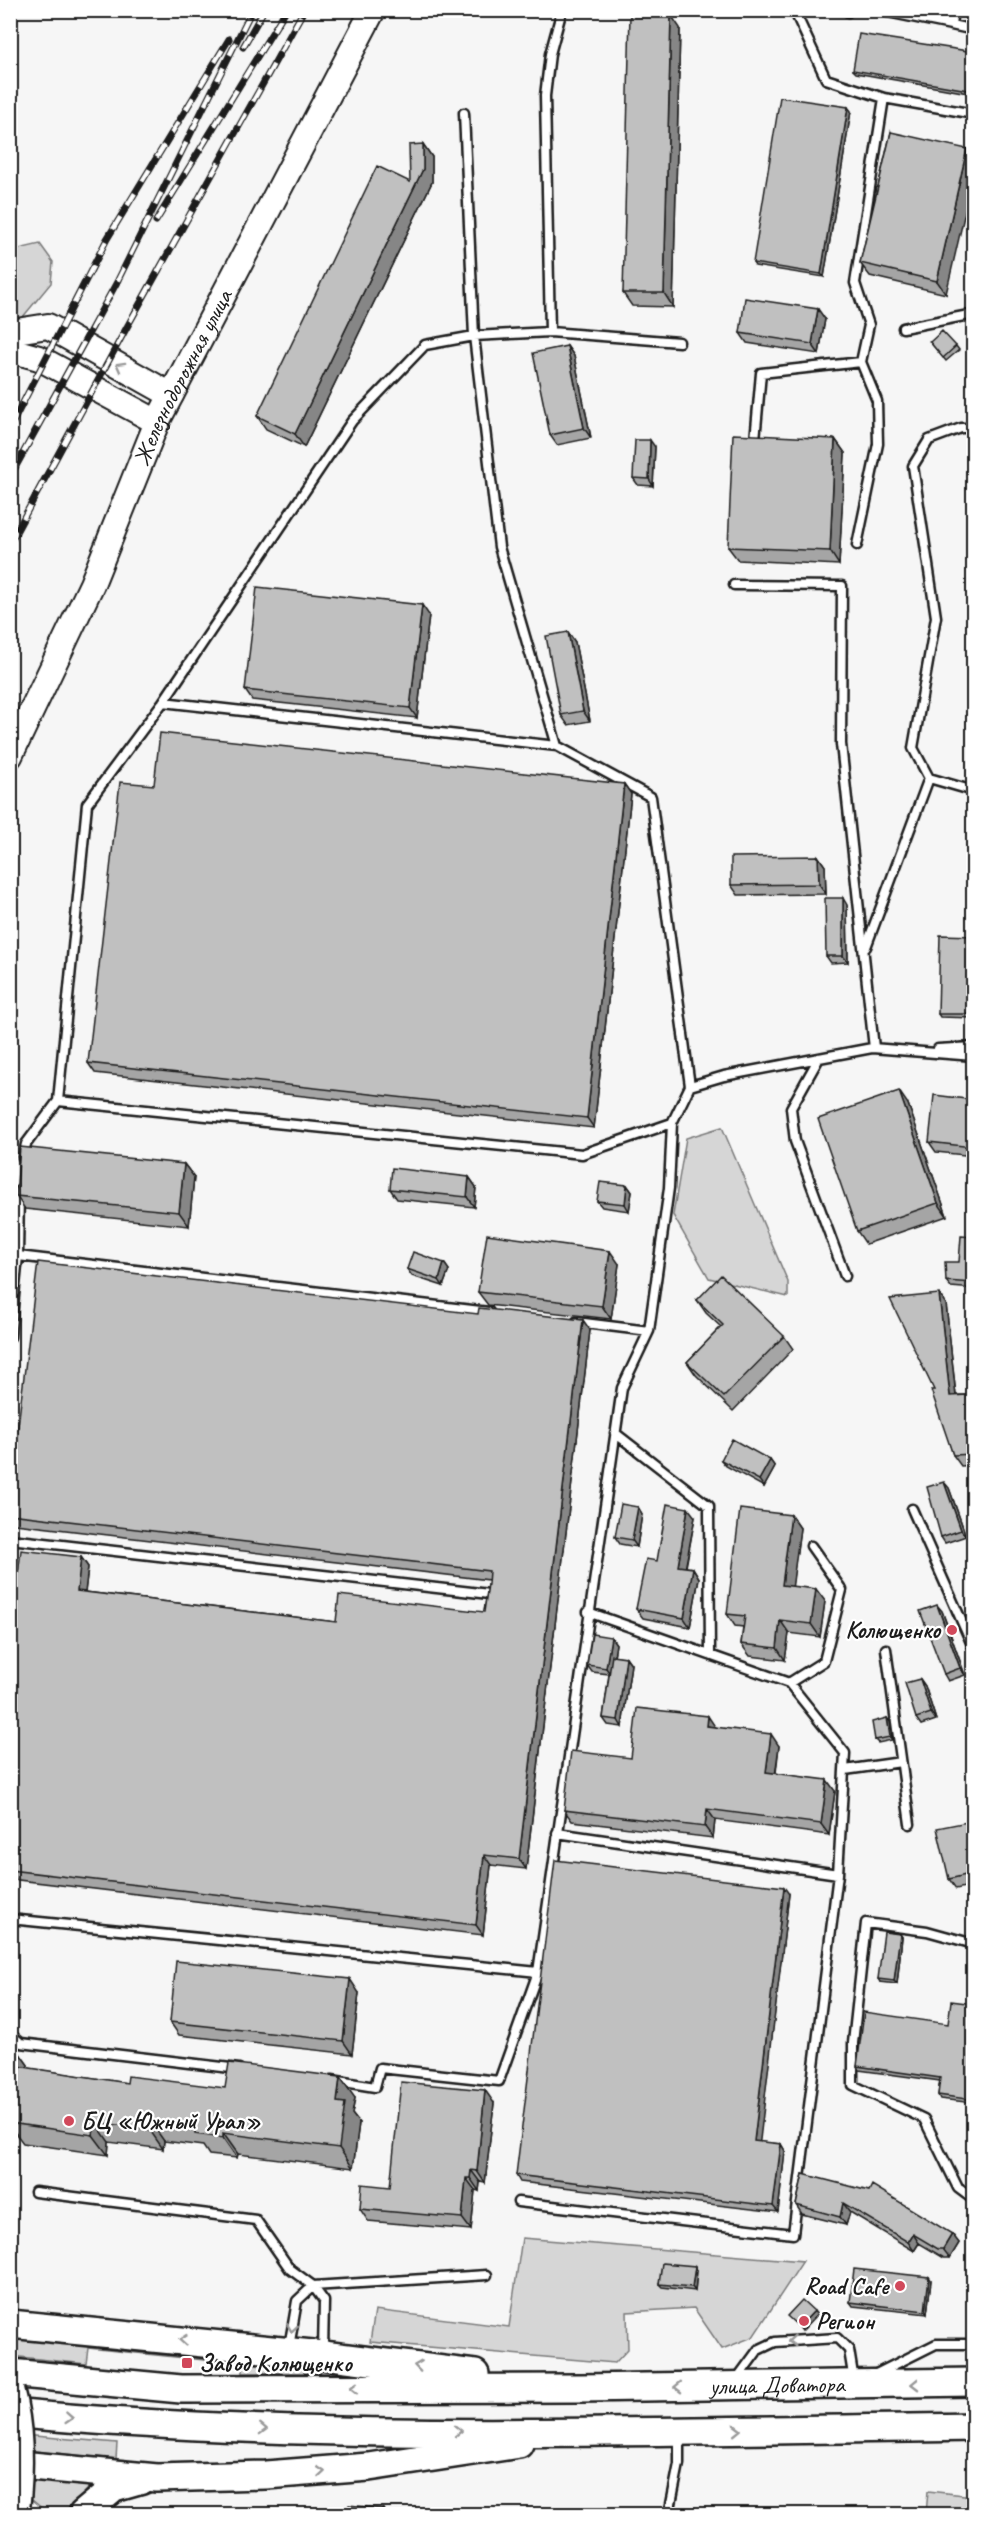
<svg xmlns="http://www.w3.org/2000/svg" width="984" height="2525" font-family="Caveat,sans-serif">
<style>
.green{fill:#d6d6d6;stroke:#797979;stroke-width:1.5}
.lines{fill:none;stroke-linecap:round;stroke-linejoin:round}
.lane-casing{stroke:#1c1c1c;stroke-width:13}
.secondary-casing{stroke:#1c1c1c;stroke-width:28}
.primary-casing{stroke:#1c1c1c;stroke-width:32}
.lane{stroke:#fff;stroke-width:8}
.secondary{stroke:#fff;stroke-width:24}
.primary{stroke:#fff;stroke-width:27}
.rail-casing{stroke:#1c1c1c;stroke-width:7}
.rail{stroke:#fff;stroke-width:4.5;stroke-dasharray:14;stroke-linecap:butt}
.primary-bridge-casing{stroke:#1c1c1c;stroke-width:32;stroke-linecap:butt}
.primary-bridge{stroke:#fff;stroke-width:27}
.wall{fill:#a5a5a5;stroke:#1c1c1c;stroke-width:1.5}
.shaded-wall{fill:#868686;stroke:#1c1c1c;stroke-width:1.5}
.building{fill:#c0c0c0;stroke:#1c1c1c;stroke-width:1.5}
.oneway{stroke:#999}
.poi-dot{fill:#d1495b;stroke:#fff;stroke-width:2}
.labels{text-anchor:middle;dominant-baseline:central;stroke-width:4.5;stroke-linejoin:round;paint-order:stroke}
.street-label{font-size:24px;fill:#1c1c1c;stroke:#fff}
.poi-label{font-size:24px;font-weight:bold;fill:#1c1c1c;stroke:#fff;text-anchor:start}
</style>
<rect width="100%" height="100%" fill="#f6f6f6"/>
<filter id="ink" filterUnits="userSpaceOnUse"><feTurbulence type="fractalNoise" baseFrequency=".0167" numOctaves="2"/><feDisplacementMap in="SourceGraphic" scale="12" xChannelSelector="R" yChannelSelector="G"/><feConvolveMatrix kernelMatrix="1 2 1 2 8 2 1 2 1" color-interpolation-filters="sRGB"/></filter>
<g filter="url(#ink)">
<path class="green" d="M40,244L53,262L51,283L22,318L11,319L10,251Z
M722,1127L788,1282V1297L709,1278L673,1215L686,1138Z
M522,2238L803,2261L753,2337L722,2349L694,2308L627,2312L628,2349L615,2363L370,2342L375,2310L509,2327Z
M11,2336L362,2373H243V2364L88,2348L86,2364L11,2356Z
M10,2434L117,2443L116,2459L11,2449Z
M10,2476L93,2483L66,2514H49L26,2495Z
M928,2491L973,2496V2514H926Z"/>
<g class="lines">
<g class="lane-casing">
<path id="lane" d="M645,10V13
M794,10L826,79L884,98L974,114
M953,10L951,25L974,30
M848,12V10
M887,12L951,25
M903,328L974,314
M550,332L545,96L550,54L562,10
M679,342L550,332L474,336L425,345L352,421L163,702L87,804L58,1101L582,1154L672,1123L690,1086L724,1076L872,1048L974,1056
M974,428H961L929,440L913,466L936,617L913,748L929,778L974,791
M755,440L761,373L861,362
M857,545L878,444L877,401L861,362L869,325L855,283L884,98
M734,585L842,586L841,744L874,1048
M163,702L557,746L499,547L474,336L464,113
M557,746L651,797L690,1086
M866,947L929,778
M938,1049L974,1047
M819,1058L791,1108L795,1141L845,1276
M23,1157L26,1144L58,1101
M18,1256L489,1312
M576,1322L649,1331
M10,1337L18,1256L19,1191
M615,1433L709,1506L710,1655
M912,1509L974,1649
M10,1539L489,1594
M886,1649L910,1824
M789,1683L824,1661L842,1590L811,1546
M845,1770L901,1762
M557,1833L838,1874
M10,1919L538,1972
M974,1944L927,1931L866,1923L853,2043V2085L924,2119L958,2188L974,2200
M10,2034L21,2043L239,2069
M332,2080L375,2087L380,2068L499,2081L538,1972L622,1388L649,1331L669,1188L672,1123
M35,2192L256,2220L290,2269L313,2286L487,2275
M518,2202L793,2234L838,1874L845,1753L789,1683L588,1612
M289,2347L297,2301L313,2286L324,2301L323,2352
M876,2374L936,2344H974
M736,2380L758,2350L775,2342L837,2338L849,2350L854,2381
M669,2514L679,2464V2435"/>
</g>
<g class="secondary-casing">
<g id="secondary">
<path d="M10,332L48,326L171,395"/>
<path d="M10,350L39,358L157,422"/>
<path id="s1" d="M10,756L92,584L157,422L373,10"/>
</g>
</g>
<g class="primary-casing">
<g id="primary">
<path d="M10,2324L323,2355L475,2374"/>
<path id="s2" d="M10,2373L181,2389L581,2388L974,2382"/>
<path d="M10,2413C330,2443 653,2431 974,2427"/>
<path d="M10,2464L157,2478L266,2475L369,2467L519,2444"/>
<path d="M83,2514L114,2488L142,2480"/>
</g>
</g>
<use href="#lane" class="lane"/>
<use href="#secondary" class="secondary"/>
<use href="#primary" class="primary"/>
<g class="rail-casing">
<path id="rail" d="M243,47L264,10
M156,221L286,10
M10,428L107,239L229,39
M10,477L117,282L252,10
M10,543L127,327L304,10"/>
</g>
<use href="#rail" class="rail"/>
<g class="primary-bridge-casing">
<path id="primary-bridge" d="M10,2391C21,2431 20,2473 15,2514"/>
</g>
<use href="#primary-bridge" class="primary-bridge"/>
</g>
<path class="wall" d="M680,28L673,307L632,306L623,293Z
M974,52V94L856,73L853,70Z
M851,111L824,277L755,266L753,263Z
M891,132L946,294L870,276L860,263Z
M423,144L432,157V182L304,447L266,429L257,416L410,182Z
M825,319L819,354L747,343L740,333Z
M930,342L956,346L959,350L946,361Z
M567,346L574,356L591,438L557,445L550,435Z
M835,439L845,453L839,565L738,560L728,547Z
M655,447L653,486L638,485L633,478Z
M429,615L417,718L252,700L245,690Z
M568,632L575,642L590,721L568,725L561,715Z
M624,784L631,794L594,1128L95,1073L88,1063L154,785Z
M818,856L825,866L826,894L738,895L731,885Z
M847,905L848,962L831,963L826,956Z
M974,936V1018L940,1017L938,1014Z
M974,1100V1156L936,1152L929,1142Z
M908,1104L947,1216L866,1244L857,1231Z
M184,1164L194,1177L189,1226L25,1209L16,1196Z
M469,1177L476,1187L474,1207L397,1199L390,1189Z
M627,1185L632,1192L629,1211L602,1207L597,1201Z
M974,1237V1289L951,1287L946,1281L959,1262Z
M444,1263L449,1270L443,1286L412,1276L407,1269Z
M619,1264L611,1319L488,1305L478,1292Z
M697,1300L784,1336L793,1349L733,1411L696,1375L687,1362L721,1327L706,1313Z
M946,1304L956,1395H968L974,1402V1465L961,1466L953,1455L934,1390Z
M590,1330L526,1869L491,1865L483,1935L10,1879V1641L81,1557L88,1567L85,1592L336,1622L484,1612L489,1580L15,1524L10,1518V1491Z
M721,1460H770L775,1467L764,1487L726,1466Z
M949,1488L966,1536L945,1543L941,1537Z
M638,1507L642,1514L637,1547L620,1544L615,1537Z
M791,1515L800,1528L792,1586L825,1601L820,1637L789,1633L785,1660L750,1656L741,1644L743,1627L735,1626L727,1614Z
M695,1517L686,1567L693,1568L699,1578L690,1627L643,1618L636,1609L657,1561Z
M942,1611L965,1675L948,1681L944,1674Z
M611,1637L616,1644L614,1656L626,1657L631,1664L622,1727L608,1725L603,1718L609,1674L592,1672L587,1665Z
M920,1679L925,1686L936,1720L921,1725L916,1718Z
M887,1718L890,1722L892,1740L878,1743L875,1740Z
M715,1727L779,1746L776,1773L835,1791L829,1835L715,1820L713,1838L572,1821L564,1810L631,1758Z
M974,1830V1885L956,1889L949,1879Z
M789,1894L759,2142L781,2144L785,2151L778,2212L520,2182L516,2175Z
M900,1934L902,1937L897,1984L880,1982L878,1979Z
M359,1993L352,2054L179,2035L170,2022Z
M974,2004V2103L940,2099L938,2095L940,2081L859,2070L857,2066L948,2024Z
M10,2044H13L28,2065L27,2068L127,2083L225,2088L355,2098L352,2114L359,2123L353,2168L238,2154L237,2158L209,2155L203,2146L164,2141L163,2149L109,2142L108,2155L23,2143L10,2126Z
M494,2103L485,2183L480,2182L479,2191L475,2190L471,2230L368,2221L360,2209L390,2187Z
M803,2174L952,2234L959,2243L950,2258H944L919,2243L914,2251L850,2212L846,2225L802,2214L796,2205Z
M697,2270L695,2291L662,2287L659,2284Z
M929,2277L931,2280L927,2314L853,2306L850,2302Z"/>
<path class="shaded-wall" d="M671,15L680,28L673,307L664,293Z
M848,107L851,111L824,277L821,274Z
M423,144L432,157V182L304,447L295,434L423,169Z
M967,149L974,158V173L946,294L937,281Z
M818,309L825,319L819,354L812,344Z
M567,346L574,356L591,438L584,428Z
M835,439L845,453L839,565L830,551Z
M650,440L655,447L653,486L649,479Z
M422,605L429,615L417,718L410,708Z
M568,632L575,642L590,721L583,711Z
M624,784L631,794L594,1128L587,1118Z
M818,856L825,866L826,894L819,884Z
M843,898L847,905L848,962L843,956Z
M899,1091L908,1104L947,1216L938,1203Z
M974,1130V1150L972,1147Z
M184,1164L194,1177L189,1226L179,1212Z
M469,1177L476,1187L474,1207L467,1197Z
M627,1185L632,1192L629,1211L625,1204Z
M610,1251L619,1264L611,1319L602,1306Z
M444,1263L449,1270L443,1286L439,1280Z
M939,1294L946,1304L957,1406L950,1396Z
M583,1320L590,1330L526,1869L519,1859Z
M968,1395L974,1402V1434Z
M770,1460L775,1467L764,1487L759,1480Z
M944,1482L949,1488L966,1536L961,1530Z
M638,1507L642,1514L637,1547L632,1540Z
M688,1508L695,1517L684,1575L678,1566Z
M791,1515L800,1528L791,1597L782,1585Z
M81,1557L88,1567L84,1601L77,1591Z
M693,1568L699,1578L690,1627L684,1618Z
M816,1589L825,1601L820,1637L811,1624Z
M937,1605L942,1611L965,1675L960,1668Z
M780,1620L789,1633L785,1660L777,1648Z
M611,1637L616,1644L611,1675L606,1668Z
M626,1657L631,1664L622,1727L618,1720Z
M920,1679L925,1686L936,1720L931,1713Z
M708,1716L716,1728L707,1726Z
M887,1718L890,1722L892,1740L890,1737Z
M771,1734L779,1746L774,1783L766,1772Z
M827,1780L835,1791L829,1835L821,1824Z
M707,1809L715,1820L713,1838L705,1827Z
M967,1822L974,1830V1848Z
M484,1855L491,1865L483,1935L476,1925Z
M784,1887L789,1894L759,2148L754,2141Z
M900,1934L902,1937L897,1984L894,1981Z
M350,1979L359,1993L352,2054L343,2041Z
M13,2044L28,2065L25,2086L11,2065Z
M340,2077L355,2098L352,2114L359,2123L353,2168L339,2148L337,2102Z
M485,2090L494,2103L485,2183L477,2171Z
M150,2121L164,2141L163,2149L149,2129Z
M95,2122L109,2142L108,2155L93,2135Z
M223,2133L238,2154L237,2158L223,2138Z
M781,2144L785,2151L778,2212L773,2206Z
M471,2170L480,2182L479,2191L470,2178Z
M466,2178L475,2190L471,2230L462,2218Z
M843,2203L850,2212L846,2225L840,2217Z
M913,2234L919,2243L914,2251L908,2242Z
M952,2234L959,2243L950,2258L943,2249Z
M695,2266L697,2270L695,2291L692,2287Z
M929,2277L931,2280L927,2314L925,2311Z
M814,2311L817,2315L802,2331L799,2327Z
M383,2509L387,2514H383Z"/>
<path class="building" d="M630,14L671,15L664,293H623Z
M859,34L974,52V91L853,70Z
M780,97L848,107L821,274L753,263Z
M891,132L967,149L937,281L860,263Z
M423,144V169L295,434L257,416L377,166L410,182L409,145Z
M745,298L818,309L812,344L740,333Z
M942,331L956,346L943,358L930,342Z
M567,346L584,428L550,435L533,353Z
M733,434L835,439L830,551L728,547Z
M635,440H650L649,479L633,478Z
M257,587L422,605L410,708L245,690Z
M568,632L583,711L561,715L546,636Z
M160,733L624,784L587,1118L88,1063L120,782L154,785Z
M818,856L819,884L731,885V857Z
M825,898H843V956H826Z
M940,935L974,936V1014H938Z
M899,1091L938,1203L857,1231L818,1119Z
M934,1095L974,1100V1130L972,1147L929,1142Z
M20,1147L184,1164L179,1212L16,1196Z
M392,1168L469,1177L467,1197L390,1189Z
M600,1182L627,1185L625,1204L597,1201Z
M487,1234L610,1251L602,1306L478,1292Z
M961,1236L974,1237L973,1283L946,1281L945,1262H959Z
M413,1252L444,1263L439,1280L407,1269Z
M38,1262L478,1314L479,1308L583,1320L519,1859L484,1855L476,1925L10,1870V1641L21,1550L81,1557L77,1591L336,1622L339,1595L484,1612L488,1584L489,1571L10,1514V1491Z
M721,1275L784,1336L724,1397L687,1362L723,1325L697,1300Z
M939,1294L950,1396L968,1395L974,1434V1454L953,1455L931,1390H934L890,1299Z
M732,1439L770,1460L759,1480L721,1460Z
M944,1482L961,1530L941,1537L927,1487Z
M621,1504L638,1507L632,1540L615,1537Z
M667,1504L688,1508L678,1566L693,1568L684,1618L636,1609L646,1559L657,1561Z
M740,1509L791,1515L782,1585L816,1589L811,1624L780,1620L777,1648L741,1644L745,1616L727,1614Z
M937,1605L960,1668L944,1674L920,1611Z
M592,1634L611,1637L606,1668L587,1665Z
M612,1655L626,1657L618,1720L603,1718Z
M920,1679L931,1713L916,1718L905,1683Z
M637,1708L708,1716L707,1726L771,1734L766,1772L827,1780L821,1824L707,1809L705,1827L564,1810L571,1751L631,1758Z
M887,1718L890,1737L875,1740L872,1722Z
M967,1822L974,1848V1873L949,1879L937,1828Z
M555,1860L784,1887L754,2141L781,2144L773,2206L516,2175Z
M884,1932L900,1934L894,1981L878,1979Z
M176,1961L350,1979L343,2041L170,2022Z
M951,2001L974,2004V2100L938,2095L940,2078L857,2066L864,2012L948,2024Z
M10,2044H13L11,2065L127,2083L128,2076L225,2088L229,2063L340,2077L337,2102L345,2103L339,2148L223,2133V2138L195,2134V2127L150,2121L149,2129L95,2122L93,2135L10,2123V2109L12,2100H10Z
M401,2082L485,2090L477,2171L471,2170L470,2178H466L462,2218L360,2209L362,2184L390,2187Z
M803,2174L869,2191L872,2185L952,2234L943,2249H938L913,2234L908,2242L843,2203L840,2217L796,2205Z
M662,2263L695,2266L692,2287L659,2284Z
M854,2269L929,2277L925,2311L850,2302Z
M802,2300L814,2311L799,2327L787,2316Z
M349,2505L383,2509V2514H348Z
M439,2513L455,2514H439Z"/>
<defs><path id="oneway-chevron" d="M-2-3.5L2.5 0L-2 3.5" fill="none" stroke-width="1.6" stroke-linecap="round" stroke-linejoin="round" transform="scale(1.5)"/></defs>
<g class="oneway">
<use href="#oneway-chevron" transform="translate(120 366) rotate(-151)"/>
<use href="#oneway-chevron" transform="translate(292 2328) rotate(99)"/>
<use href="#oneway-chevron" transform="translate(183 2340) rotate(-175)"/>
<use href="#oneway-chevron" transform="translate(792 2341) rotate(176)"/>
<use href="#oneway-chevron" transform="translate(418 2366) rotate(-172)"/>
<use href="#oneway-chevron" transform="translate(915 2384) rotate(179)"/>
<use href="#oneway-chevron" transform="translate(678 2387) rotate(179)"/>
<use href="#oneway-chevron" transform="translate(354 2388) rotate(180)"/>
<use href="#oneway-chevron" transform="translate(69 2418) rotate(4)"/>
<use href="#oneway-chevron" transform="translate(263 2429) rotate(2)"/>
<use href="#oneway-chevron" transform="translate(737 2430) rotate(-1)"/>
<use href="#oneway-chevron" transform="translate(458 2431)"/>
<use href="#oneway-chevron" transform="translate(321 2472) rotate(-5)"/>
</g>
</g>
<g class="poi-dot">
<circle cx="952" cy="1630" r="6"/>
<circle cx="69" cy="2121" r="6"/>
<circle cx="900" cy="2286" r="6"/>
<circle cx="804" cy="2321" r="6"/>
<rect x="181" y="2357" width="12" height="12" rx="3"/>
</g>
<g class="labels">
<g class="street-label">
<text stroke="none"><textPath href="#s1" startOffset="416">Железнодорожная улица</textPath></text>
<text stroke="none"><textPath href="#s2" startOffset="768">улица Доватора</textPath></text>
</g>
<g class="poi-label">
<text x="940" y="1630" text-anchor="end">Колющенко</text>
<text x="81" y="2121">БЦ «Южный Урал»</text>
<text x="888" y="2286" text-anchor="end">Road Cafe</text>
<text x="816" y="2321">Регион</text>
<text x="199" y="2363">Завод Колющенко</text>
</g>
</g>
<rect width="984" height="2525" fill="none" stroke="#fff" stroke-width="36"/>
<rect x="18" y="18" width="948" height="2489" fill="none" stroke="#1c1c1c" stroke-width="2" filter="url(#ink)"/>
</svg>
